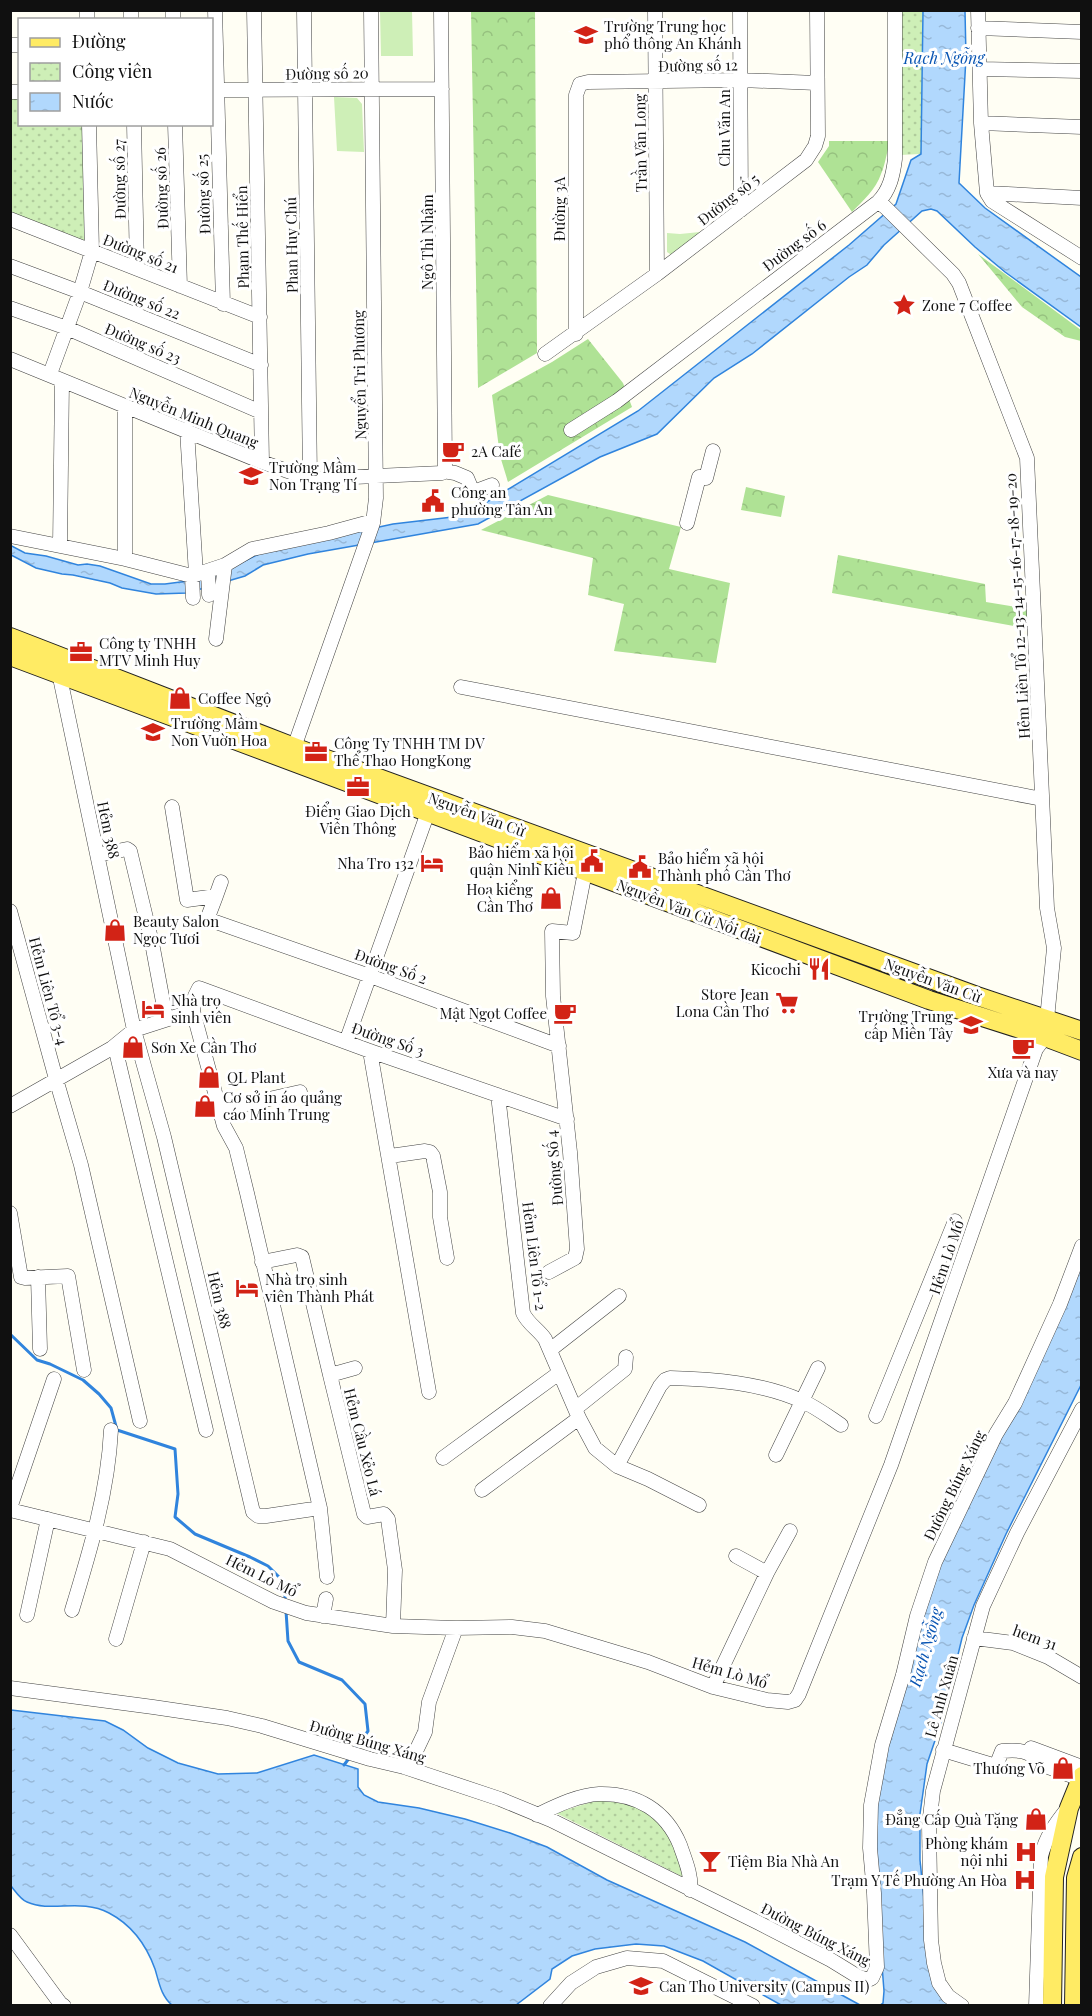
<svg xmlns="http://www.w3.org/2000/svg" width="1092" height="2016" font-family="'Playfair Display',serif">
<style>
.grass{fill:#ceefb7}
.forest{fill:url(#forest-crowns)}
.park{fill:url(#park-dots)}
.water{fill:url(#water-ripples);stroke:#3084dd;stroke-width:1.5}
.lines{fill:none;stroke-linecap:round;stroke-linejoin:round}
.stream{stroke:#3084dd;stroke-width:3}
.minor-casing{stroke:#434343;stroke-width:15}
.major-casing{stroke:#212121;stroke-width:20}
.minor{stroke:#fff;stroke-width:14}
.major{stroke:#ffeb64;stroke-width:18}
.labels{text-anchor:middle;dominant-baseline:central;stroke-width:6;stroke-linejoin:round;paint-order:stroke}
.poi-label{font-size:15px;fill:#101010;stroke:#fff;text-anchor:start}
.street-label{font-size:15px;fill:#101010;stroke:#fff}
.water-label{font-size:16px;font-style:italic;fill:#0955b3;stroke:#fff}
</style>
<defs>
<pattern id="forest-crowns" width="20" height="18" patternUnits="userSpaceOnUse" patternTransform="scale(1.5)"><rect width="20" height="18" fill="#afe295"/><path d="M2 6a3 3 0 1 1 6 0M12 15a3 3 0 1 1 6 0" fill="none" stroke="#96c17f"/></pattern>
<pattern id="park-dots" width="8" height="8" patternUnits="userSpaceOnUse" patternTransform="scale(1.5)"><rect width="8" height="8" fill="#ceefb7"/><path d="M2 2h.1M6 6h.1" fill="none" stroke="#b0cc9c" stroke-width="1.8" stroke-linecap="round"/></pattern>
<pattern id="water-ripples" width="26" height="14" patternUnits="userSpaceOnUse" patternTransform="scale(1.5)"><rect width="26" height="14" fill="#b1d8fd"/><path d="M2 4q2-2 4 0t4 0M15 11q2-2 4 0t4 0" fill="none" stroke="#97b8d8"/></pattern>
</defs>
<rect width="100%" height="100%" fill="#fffef4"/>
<path class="grass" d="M380,11H412L413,56H381Z
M334,97L357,98L362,104L364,152L337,151Z
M700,232L673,256L667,252V233L680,234Z"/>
<path class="forest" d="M471,11H535L537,353L478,388Z
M829,141H891C886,152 886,163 881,174C876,189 863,201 852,212L818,162L829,146Z
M978,254L1081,330V341L1065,337L1022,307Z
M588,339L623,383L632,407L508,482L500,456L492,395L552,362Z
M746,487L785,496L781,517L741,510Z
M548,495L681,527L669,569L730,583L716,663L614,651L624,604L588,595L593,558L481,530Z
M838,555L985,584L986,602L1029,609L1030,629L832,593Z"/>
<path class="park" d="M899,11H923L921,154L900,155Z
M10,95H19L20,124L86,125L85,243L11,219Z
M598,1800L628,1802L650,1814L668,1832L677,1849L685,1878L556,1813Z"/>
<path class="water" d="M923,11H965L966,57L959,183L985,208L1081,277V327L1005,272L975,247L937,211L931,209L922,211L884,245L867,265L849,277L752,354L714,378L657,434L600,457L478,524L308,554L263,565L245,576L187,593L156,594L122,588L110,583L73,575L62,574L36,568L11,555L10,545L25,553L46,556L78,565L87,564L100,566L151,584H165L188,581L220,573L263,552L393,524L461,516L477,508L638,411L849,245L896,204L911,160L921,154Z
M1081,1254V1385L1006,1534L974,1605L962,1638L943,1717L927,1764L920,1814V1860L924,1899L925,1939L955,2005L879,2006L883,2003L884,1991L872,1837L875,1795L931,1584Z
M11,1710L105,1721L123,1730L148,1748L178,1763L218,1774L257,1773L314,1755L358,1769V1787L364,1795L378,1802L419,1808L465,1819L510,1833L547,1847L607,1880L745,1942L860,2005H781L703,1961L664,1946L636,1944L595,1949L572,1956L552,1969L550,1979L516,2005H172C161,1996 159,1982 155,1969C146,1944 132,1925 109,1913C80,1898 52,1913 27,1902C21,1900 15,1891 11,1886Z"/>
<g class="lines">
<path class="stream" d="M10,1334L37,1360L50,1364L83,1380L99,1394L111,1408L117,1430L175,1449L178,1494L175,1517L195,1534L250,1557L268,1566L285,1583V1602
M286,1611L288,1641L299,1662L342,1680L365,1704L368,1731L355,1749
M344,1765L350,1757"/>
<g class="minor-casing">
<path id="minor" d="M87,10V20
M131,10V20
M173,10V20
M215,10L223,304
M254,10L262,462
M304,10L310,479
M655,10L657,274
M740,10L741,210
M978,10L981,123L987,193L992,201L1082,258
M978,28L1082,32
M10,45H20
M980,69L1082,71
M212,90L442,89
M10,92H20
M981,123L1082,127
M134,124L137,268
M175,124L180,286
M987,193L1082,198
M878,202L885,207L953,274L959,283L1027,458L1047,908L1054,948L1047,1019
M10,219L260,317
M10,266L80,292L261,365
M10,308L67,328L261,412
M576,334V95L580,84L588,82L740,80L817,83
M545,354L657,274L806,160L815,146L818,136L817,10
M10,359L262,462L310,479L442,473L445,467L441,10
M50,374L80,292L92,251L89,124
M125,406V559
M187,430L196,574
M571,430L617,401L878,202C890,190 893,175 895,159V10
M443,471L455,473L467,478L472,490L476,491L492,485
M687,523L699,477L706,478L713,451
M10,536L125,559L192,576L225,565L216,639
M60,546L62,381
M225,565L252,549L329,533L373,521
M208,571L209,595
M192,576L193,598
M59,673L134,1030L164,1137L253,1512L258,1516H266L320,1508
M461,687L1042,799
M291,756L373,523L376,498L371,10
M172,807L187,900L216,896L208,917L210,920L370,976L559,1046
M98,855L127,849L130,851L152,943L166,1018
M216,896L221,882
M10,911L56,1079L81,1165L140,1421
M346,1042L428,812
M115,1047L206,1430
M370,1051L429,1392
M498,1095L523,1313C528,1324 538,1329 545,1339L579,1418L595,1448L617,1466L648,1479L699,1505
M10,1106L112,1048L134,1030L193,1011
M220,1110L300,1092
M390,1156L425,1151L430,1152L433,1156L440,1192V1217L447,1258
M10,1213L21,1277L25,1278L68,1276L84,1370
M262,1262L297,1255L302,1257L330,1375
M549,1272L575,1258L577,1249L570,1152L553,996L552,931L573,933L585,872
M38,1277L40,1349
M550,1350L619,1296
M355,1368L330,1375L364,1514L367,1517L384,1514L388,1519L395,1570L393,1626
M575,1409L625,1369L626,1357
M876,1416L955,1221
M776,1455L818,1368
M443,1458L559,1373
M617,1466L660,1386L665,1380L670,1378C714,1379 762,1383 802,1401C816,1407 829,1417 841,1425
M482,1490L579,1418
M10,1508L54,1379
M10,1510L170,1549L274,1602L306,1613L393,1626L456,1628L512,1627L545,1631L648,1662L713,1687L767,1700L788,1702L795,1700L799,1694L891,1465L1036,1049L1045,1037
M736,1556L767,1573L790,1531
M327,1577L320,1508L247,1193L236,1148L224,1126L193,1011L195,996L199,988L370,1051L567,1119
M72,1610C90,1551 108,1492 111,1430
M27,1615L48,1519
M323,1616L326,1599
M974,1638L1013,1643L1048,1657L1082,1677
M116,1639L144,1542
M713,1687L767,1573
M10,1688L153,1707L227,1718L262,1726L370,1759L404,1767L500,1799L551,1820L759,1923L831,1960L857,1976L868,1980L872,1978L877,1967L874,1893L870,1848L871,1805L882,1745L903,1675L917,1616L935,1562L996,1434L1015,1403L1060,1304L1082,1246
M1031,1748L1082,1767
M943,1750L996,1766L1002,1751C1016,1750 1030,1749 1040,1764L1080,1779
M404,1767L416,1751L425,1732L429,1702L456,1628
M537,1815C556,1806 578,1795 599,1794C637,1793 666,1811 680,1845C685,1860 692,1875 690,1890
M10,1935L60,2003L64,2006
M550,2006L571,1983L596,1967L627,1958L663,1961L753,2006
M962,2006L948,1996L939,1983L934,1963L931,1940L929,1826L933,1791L983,1606L1017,1533L1082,1409
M1036,2006L1041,1856C1046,1837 1055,1824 1068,1808"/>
</g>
<g class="major-casing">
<path id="major" d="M10,637L299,749L977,996L1082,1031
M10,656L929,1000L1045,1037L1082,1051
M1052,2006L1054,1877L1069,1808L1082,1776
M1074,2006L1076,1878L1082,1857"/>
</g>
<use href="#minor" class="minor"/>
<use href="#major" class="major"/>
</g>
<defs>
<g id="school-bare" transform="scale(1.8)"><path d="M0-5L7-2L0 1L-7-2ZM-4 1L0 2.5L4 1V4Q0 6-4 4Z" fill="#d22316" stroke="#fff" stroke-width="2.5" paint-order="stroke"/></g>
<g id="sight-bare" transform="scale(1.8)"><path d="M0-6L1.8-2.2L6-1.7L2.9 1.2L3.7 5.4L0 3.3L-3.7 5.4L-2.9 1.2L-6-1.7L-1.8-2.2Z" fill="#d22316" stroke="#fff" stroke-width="2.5" paint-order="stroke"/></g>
<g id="cafe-bare" transform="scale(1.8)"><path d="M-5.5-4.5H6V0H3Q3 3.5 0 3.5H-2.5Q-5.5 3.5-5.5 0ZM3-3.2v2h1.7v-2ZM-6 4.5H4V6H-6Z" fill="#d22316" stroke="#fff" stroke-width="2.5" paint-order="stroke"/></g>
<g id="civic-bare" transform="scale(1.8)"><path d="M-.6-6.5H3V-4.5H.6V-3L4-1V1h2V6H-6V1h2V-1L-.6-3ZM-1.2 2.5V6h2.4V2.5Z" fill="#d22316" stroke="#fff" stroke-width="2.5" paint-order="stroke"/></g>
<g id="office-bare" transform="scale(1.8)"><path d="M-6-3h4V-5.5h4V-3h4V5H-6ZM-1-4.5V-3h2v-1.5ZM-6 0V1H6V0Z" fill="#d22316" stroke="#fff" stroke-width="2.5" paint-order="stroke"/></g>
<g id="shop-bare" transform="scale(1.8)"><path d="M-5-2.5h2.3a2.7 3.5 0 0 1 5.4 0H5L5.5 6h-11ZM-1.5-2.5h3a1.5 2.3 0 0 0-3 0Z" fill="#d22316" stroke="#fff" stroke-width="2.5" paint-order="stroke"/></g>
<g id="hotel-bare" transform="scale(1.8)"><path d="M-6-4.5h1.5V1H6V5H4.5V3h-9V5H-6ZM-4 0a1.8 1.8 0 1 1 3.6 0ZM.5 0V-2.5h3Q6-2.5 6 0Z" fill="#d22316" stroke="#fff" stroke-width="2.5" paint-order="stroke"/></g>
<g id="restaurant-bare" transform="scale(1.8)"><path d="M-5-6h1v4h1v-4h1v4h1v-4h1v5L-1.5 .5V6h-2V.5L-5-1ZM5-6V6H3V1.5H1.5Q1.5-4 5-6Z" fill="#d22316" stroke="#fff" stroke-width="2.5" paint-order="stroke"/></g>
<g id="supermarket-bare" transform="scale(1.8)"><path d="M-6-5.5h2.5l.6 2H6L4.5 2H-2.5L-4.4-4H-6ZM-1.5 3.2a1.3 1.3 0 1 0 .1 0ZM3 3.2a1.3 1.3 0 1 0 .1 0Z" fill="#d22316" stroke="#fff" stroke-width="2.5" paint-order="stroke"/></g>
<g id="university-bare" transform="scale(1.8)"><path d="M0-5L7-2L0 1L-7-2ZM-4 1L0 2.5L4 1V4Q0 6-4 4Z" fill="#d22316" stroke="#fff" stroke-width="2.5" paint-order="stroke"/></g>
<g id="hospital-bare" transform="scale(1.8)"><path d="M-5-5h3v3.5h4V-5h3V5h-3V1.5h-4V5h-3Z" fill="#d22316" stroke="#fff" stroke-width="2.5" paint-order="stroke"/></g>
<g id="bar-bare" transform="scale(1.8)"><path d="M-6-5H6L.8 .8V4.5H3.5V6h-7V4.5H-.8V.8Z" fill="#d22316" stroke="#fff" stroke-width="2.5" paint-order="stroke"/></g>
</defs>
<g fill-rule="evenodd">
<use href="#school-bare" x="586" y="35"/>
<use href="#sight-bare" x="904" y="305"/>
<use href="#cafe-bare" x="453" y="451"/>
<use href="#school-bare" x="251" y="476"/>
<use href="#civic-bare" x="433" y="501"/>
<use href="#office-bare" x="81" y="652"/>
<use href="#shop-bare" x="180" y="698"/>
<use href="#school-bare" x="153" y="732"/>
<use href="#office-bare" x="316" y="752"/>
<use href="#office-bare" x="358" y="787"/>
<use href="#civic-bare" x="592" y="861"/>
<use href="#hotel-bare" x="432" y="863"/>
<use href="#civic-bare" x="640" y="867"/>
<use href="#shop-bare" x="551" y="898"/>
<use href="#shop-bare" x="115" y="930"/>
<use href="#restaurant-bare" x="819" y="969"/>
<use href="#supermarket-bare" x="787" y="1003"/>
<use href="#hotel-bare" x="153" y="1009"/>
<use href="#cafe-bare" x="565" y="1013"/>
<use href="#university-bare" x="971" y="1025"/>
<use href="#shop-bare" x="133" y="1047"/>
<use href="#cafe-bare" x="1023" y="1048"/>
<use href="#shop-bare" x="209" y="1077"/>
<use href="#shop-bare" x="205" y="1106"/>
<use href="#hotel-bare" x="247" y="1288"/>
<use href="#shop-bare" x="1063" y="1768"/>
<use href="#shop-bare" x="1036" y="1819"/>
<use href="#hospital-bare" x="1026" y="1852"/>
<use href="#bar-bare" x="710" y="1861"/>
<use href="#hospital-bare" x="1025" y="1880"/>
<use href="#university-bare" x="641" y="1986"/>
</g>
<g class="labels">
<g class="poi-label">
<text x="604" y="26">Trường Trung học<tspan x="604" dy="17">phổ thông An Khánh</tspan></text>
<text x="922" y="305">Zone 7 Coffee</text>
<text x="471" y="451">2A Café</text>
<text x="269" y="467">Trường Mầm<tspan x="269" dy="17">Non Trạng Tí</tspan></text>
<text x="451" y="492">Công an<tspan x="451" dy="17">phường Tân An</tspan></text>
<text x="99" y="643">Công ty TNHH<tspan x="99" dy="17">MTV Minh Huy</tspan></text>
<text x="198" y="698">Coffee Ngộ</text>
<text x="171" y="723">Trường Mầm<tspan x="171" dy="17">Non Vuờn Hoa</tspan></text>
<text x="334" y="743">Công Ty TNHH TM DV<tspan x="334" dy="17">Thể Thao HongKong</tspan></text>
<text x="358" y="811" text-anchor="middle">Điểm Giao Dịch<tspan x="358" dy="17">Viễn Thông</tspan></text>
<text x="574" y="852" text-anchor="end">Bảo hiểm xã hội<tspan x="574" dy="17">quận Ninh Kiều</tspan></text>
<text x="658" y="858">Bảo hiểm xã hội<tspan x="658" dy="17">Thành phố Cần Thơ</tspan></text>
<text x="414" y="863" text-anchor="end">Nha Tro 132</text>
<text x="533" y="889" text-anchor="end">Hoa kiểng<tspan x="533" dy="17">Cần Thơ</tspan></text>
<text x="133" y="921">Beauty Salon<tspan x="133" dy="17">Ngọc Tươi</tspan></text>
<text x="801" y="969" text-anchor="end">Kicochi</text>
<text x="769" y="994" text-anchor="end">Store Jean<tspan x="769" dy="17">Lona Cần Thơ</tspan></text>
<text x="171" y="1000">Nhà trọ<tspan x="171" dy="17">sinh viên</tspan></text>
<text x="547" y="1013" text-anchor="end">Mật Ngọt Coffee</text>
<text x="953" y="1016" text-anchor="end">Trường Trung<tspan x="953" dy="17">cấp Miền Tây</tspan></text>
<text x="151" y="1047">Sơn Xe Cần Thơ</text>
<text x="1023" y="1072" text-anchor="middle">Xưa và nay</text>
<text x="227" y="1077">QL Plant</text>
<text x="223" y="1097">Cơ sở in áo quảng<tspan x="223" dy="17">cáo Minh Trung</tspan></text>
<text x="265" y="1279">Nhà trọ sinh<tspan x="265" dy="17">viên Thành Phát</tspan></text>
<text x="1045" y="1768" text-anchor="end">Thương Võ</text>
<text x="1018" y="1819" text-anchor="end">Đẳng Cấp Quà Tặng</text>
<text x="1008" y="1843" text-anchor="end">Phòng khám<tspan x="1008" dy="17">nội nhi</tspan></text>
<text x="728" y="1861">Tiệm Bia Nhà An</text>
<text x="1007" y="1880" text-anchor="end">Trạm Y Tế Phường An Hòa</text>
<text x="659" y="1986">Can Tho University (Campus II)</text>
</g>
<g class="street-label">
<text transform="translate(698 65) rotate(-1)">Đường số 12</text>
<text transform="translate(327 73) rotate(-1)">Đường số 20</text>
<text transform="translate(724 128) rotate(-90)">Chu Văn An</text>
<text transform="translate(640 143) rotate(-91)">Trần Văn Long</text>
<text transform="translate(119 179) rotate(-91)">Đường số 27</text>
<text transform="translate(161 188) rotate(-92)">Đường số 26</text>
<text transform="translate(203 194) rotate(-92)">Đường số 25</text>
<text transform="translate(728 199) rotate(-38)">Đường số 5</text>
<text transform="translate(559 209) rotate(-90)">Đường 3A</text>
<text transform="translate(242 237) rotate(-91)">Phạm Thế Hiển</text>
<text transform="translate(427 242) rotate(-90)">Ngô Thì Nhậm</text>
<text transform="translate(291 245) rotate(-91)">Phan Huy Chú</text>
<text transform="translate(794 245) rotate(-37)">Đường số 6</text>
<text transform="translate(141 253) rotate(22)">Đường số 21</text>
<text transform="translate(142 299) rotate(22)">Đường số 22</text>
<text transform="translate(143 343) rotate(23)">Đường số 23</text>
<text transform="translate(359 375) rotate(-91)">Nguyển Tri Phương</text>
<text transform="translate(194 417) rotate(22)">Nguyễn Minh Quang</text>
<text transform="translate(1017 606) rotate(-93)">Hẻm Liên Tổ 12-13-14-15-16-17-18-19-20</text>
<text transform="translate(477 814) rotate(20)">Nguyễn Văn Cừ</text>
<text transform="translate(109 830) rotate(78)">Hẻm 388</text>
<text transform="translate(689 911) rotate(21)">Nguyễn Văn Cừ Nối dài</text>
<text transform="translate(391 966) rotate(20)">Đường Số 2</text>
<text transform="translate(933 980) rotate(20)">Nguyễn Văn Cừ</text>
<text transform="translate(49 991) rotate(75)">Hẻm Liên Tổ 3-4</text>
<text transform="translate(388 1039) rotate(19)">Đường Số 3</text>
<text transform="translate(554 1168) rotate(-95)">Đường Số 4</text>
<text transform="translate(535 1256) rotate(83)">Hẻm Liên Tổ 1-2</text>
<text transform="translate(946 1257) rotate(-71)">Hẻm Lò Mổ</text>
<text transform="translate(220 1300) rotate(77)">Hẻm 388</text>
<text transform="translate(363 1442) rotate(76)">Hẻm Cầu Xẻo Lá</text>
<text transform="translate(954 1485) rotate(-64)">Đường Búng Xáng</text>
<text transform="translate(262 1575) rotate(26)">Hẻm Lò Mổ</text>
<text transform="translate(1035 1637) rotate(20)">hem 31</text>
<text transform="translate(730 1672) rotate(16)">Hẻm Lò Mổ</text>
<text transform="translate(941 1696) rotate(-74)">Lê Anh Xuân</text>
<text transform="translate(368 1741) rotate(16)">Đường Búng Xáng</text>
<text transform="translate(816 1934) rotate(27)">Đường Búng Xáng</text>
</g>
<g class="water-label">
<text x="944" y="57">Rạch Ngỗng</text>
<text transform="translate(925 1647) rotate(-74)">Rạch Ngỗng</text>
</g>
</g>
<rect width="1092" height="2016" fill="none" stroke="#101010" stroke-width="24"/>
<rect x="18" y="18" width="195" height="108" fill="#ffffff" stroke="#9f9f9f" stroke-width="1.5"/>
<rect x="30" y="38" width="30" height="9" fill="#ffeb64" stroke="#9f9f9f" stroke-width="1.5"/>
<text x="72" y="48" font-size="18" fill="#101010">Đường</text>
<rect x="30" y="63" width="30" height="18" fill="url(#park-dots)" stroke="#9f9f9f" stroke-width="1.5"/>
<text x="72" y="78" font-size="18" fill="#101010">Công viên</text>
<rect x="30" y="93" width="30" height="18" fill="url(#water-ripples)" stroke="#9f9f9f" stroke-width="1.5"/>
<text x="72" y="108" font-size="18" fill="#101010">Nước</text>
</svg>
